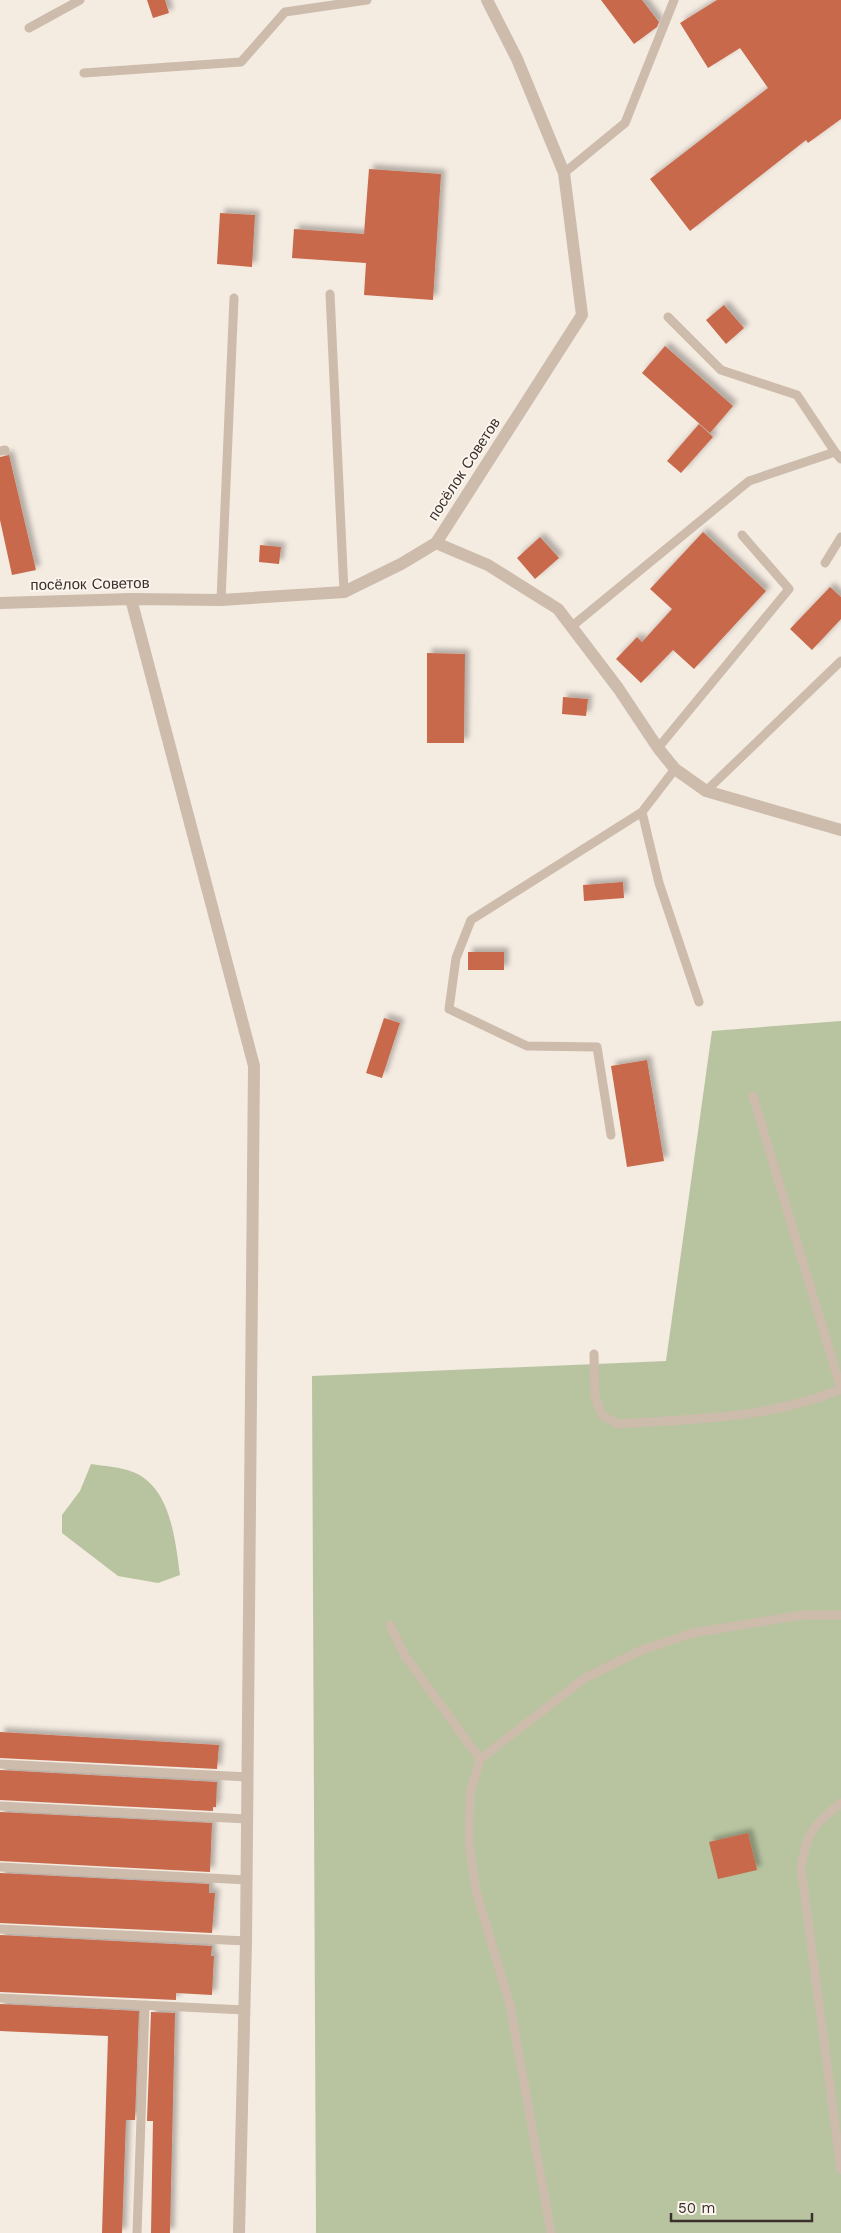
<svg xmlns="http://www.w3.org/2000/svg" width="841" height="2233" font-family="'Work Sans',sans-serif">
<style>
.green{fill:#b8c4a0}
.building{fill:#c8694b;filter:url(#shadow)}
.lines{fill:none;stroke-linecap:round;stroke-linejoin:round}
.service{stroke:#cdbbac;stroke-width:9}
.minor{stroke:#cdbbac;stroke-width:12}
.labels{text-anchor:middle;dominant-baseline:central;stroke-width:4;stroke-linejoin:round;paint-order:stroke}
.street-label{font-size:15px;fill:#3b302b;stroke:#fbf5ee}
</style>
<defs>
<filter id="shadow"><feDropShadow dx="4.5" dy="-4.5" stdDeviation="2.5" flood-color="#0004"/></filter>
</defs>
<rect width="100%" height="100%" fill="#f4ebe1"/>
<path class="green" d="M841,1021V2233H316L312,1376L666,1361L712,1031Z
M91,1464C104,1466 121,1467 133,1472C171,1487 175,1540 180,1575L158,1583L118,1576L62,1533V1515L80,1491Z"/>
<path class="building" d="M147,0H165L169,13L153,18Z
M601,0H642L659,22L657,27L634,44Z
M717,0H841V119L808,143L806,140L690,231L650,179L768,88L740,48L708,68L680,23Z
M369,169L441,174L433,300L364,295L366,263L292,258L294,229L364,234Z
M220,213L255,215L252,267L217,264Z
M724,305L744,328L726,344L706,320Z
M665,346L733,406L710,433L642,373Z
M699,424L713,437L681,473L667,461Z
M9,455L36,570L12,575L0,520V457Z
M703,532L766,591L694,669L673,650L641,683L616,659L637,637L642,642L672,609L650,589Z
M540,537L559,558L535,579L517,558Z
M260,545L281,547L279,564L259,562Z
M830,587L841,597V619L812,650L790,629Z
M427,653L465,654L464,743H427Z
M563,697L588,699L586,716L562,714Z
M623,882L624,898L584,901L583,885Z
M468,952H504V970H468Z
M384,1018L400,1023L382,1078L366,1073Z
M647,1060L664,1161L627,1167L611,1066Z
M0,1732L219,1745L217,1769L0,1758Z
M0,1770L217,1782L216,1807H213V1811L0,1800Z
M0,1812L212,1823L210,1872L0,1861Z
M748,1833L757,1870L718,1879L709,1842Z
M0,1873L209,1884V1893H215L212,1933L0,1923Z
M0,1935L212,1946L211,1956H214L212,1995L176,1993V2000L0,1992Z
M0,2004L139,2011L135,2120H126L122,2233H102L108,2036L0,2031Z
M151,2012L175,2013L170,2233H151L153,2121H147Z"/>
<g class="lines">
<path class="service" d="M29,28L80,0
M84,73L241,62L285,12L367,0
M564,173L625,123L674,0
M330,294L344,592
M668,317L721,370L797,395L835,452
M0,451L5,450
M825,563L841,537
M221,600L234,298
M571,627L749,481L835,452L841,459
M658,748L789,589L742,535
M706,791L841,661
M642,812L659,883L699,1002
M753,1096L841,1389
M611,1135L597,1047L527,1046L449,1009L456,958L471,920L642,812L675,769
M594,1354L595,1397L602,1415L617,1424C692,1419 770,1419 841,1389
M390,1625L405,1656L480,1759L470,1794L469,1841L476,1891L510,2005L551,2233
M480,1759L585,1678L642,1650L693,1633L802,1615H841
M0,1764L248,1777
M841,1803C814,1824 806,1833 801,1868L841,2170
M0,1806L247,1819
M0,1867L247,1880
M0,1929L246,1941
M0,1998L244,2010
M137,2233L145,2005"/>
<path class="minor" d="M436,543L488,565L558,609L618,688L658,748L675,769L706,791L841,830
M131,599L254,1066L246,1941L239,2233
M0,603L131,599L221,600L344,592L401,564L436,543L582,315L564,173L517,59L487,0"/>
</g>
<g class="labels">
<g class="street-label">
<text transform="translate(464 469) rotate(-57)">посёлок Советов</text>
<text transform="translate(90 584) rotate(-1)">посёлок Советов</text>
</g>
</g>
<path d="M671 2213v8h141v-8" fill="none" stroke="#3b302b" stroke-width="2.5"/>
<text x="678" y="2213" font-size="15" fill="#3b302b" stroke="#fbf5ee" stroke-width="4" paint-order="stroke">50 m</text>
</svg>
